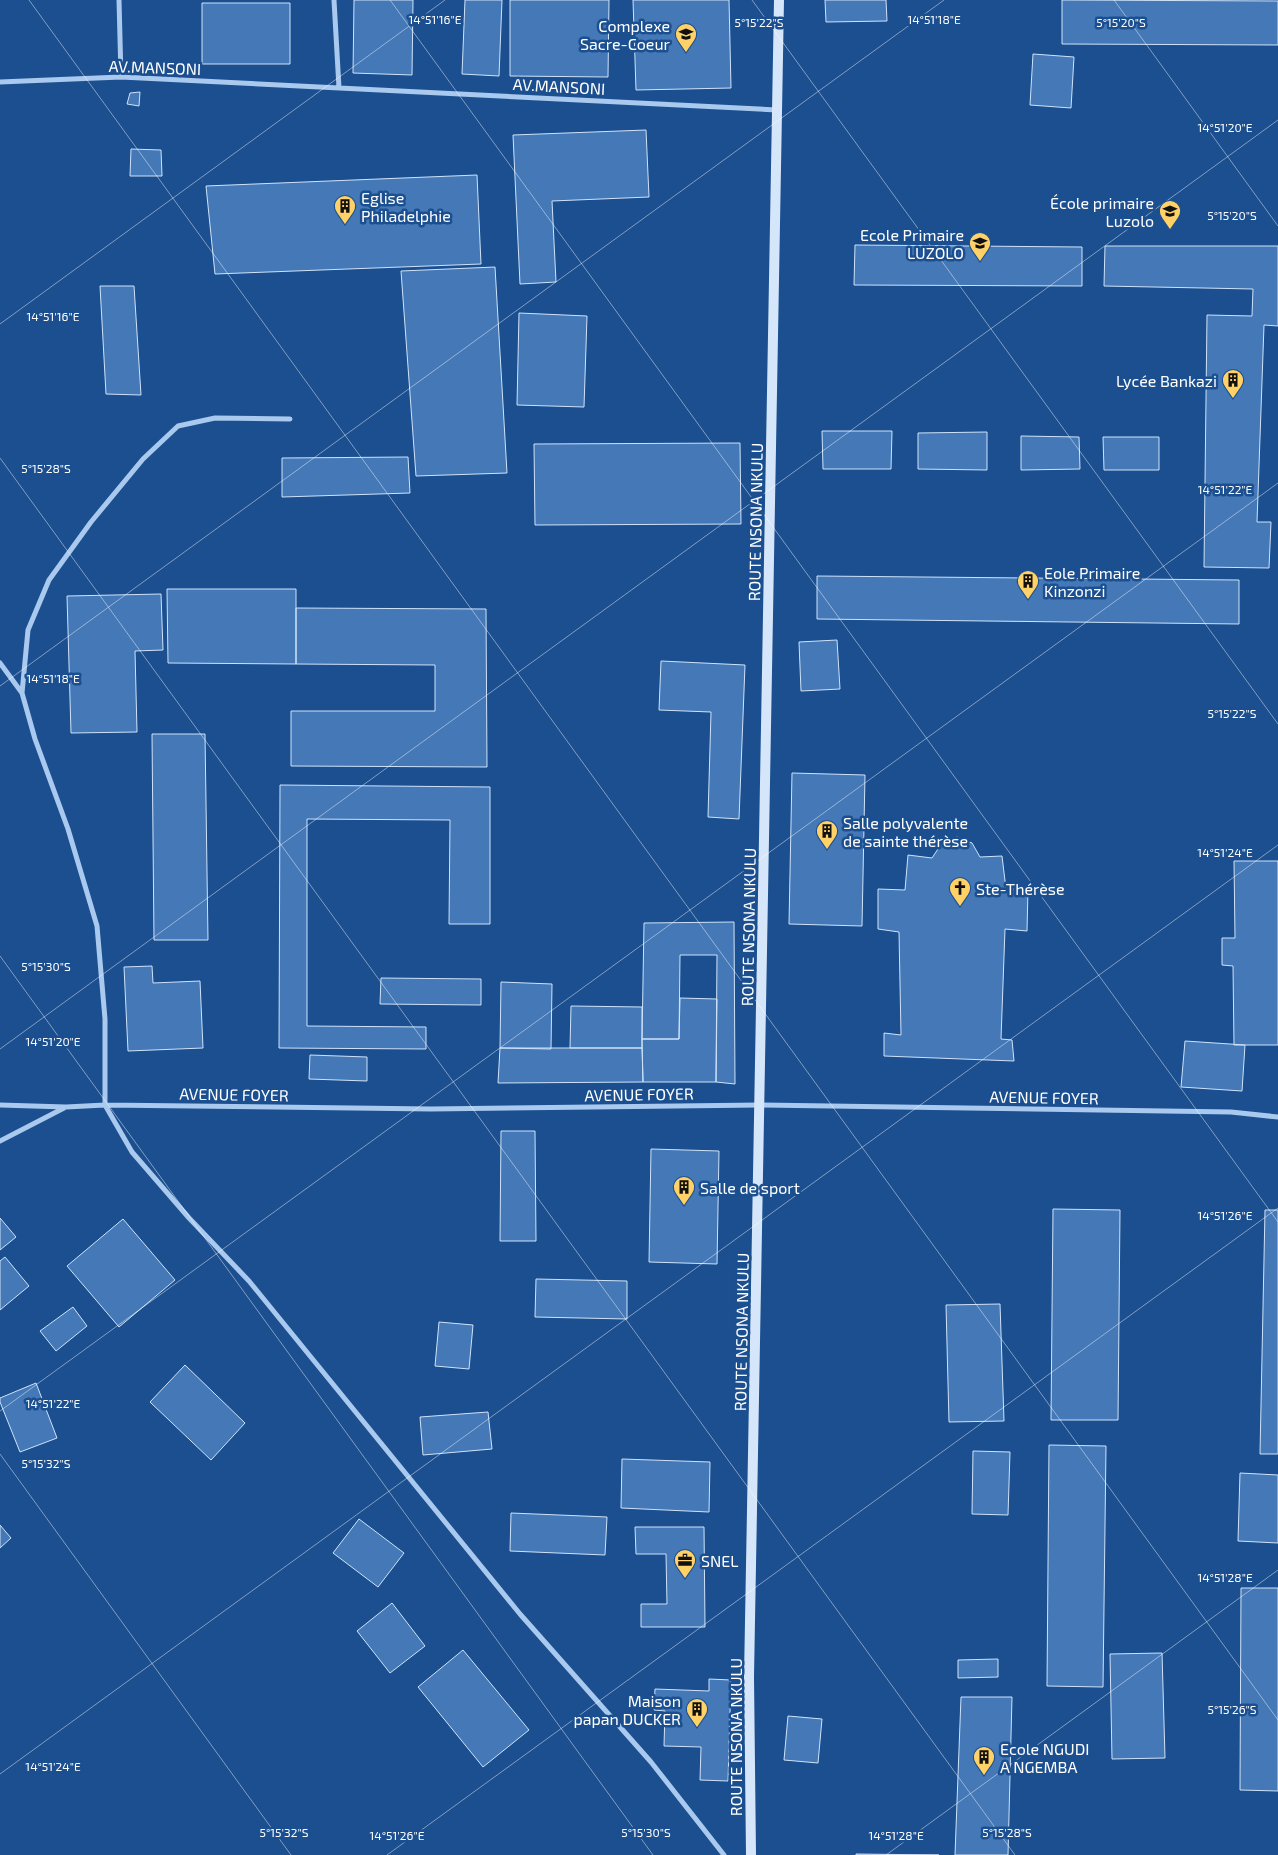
<svg xmlns="http://www.w3.org/2000/svg" width="1278" height="1855" font-family="'Exo 2',sans-serif">
<style>
.building{fill:#4478b7;stroke:#cfe3fa}
.lines{fill:none;stroke-linecap:round;stroke-linejoin:round}
.street{stroke:#a9c9ee;stroke-width:5}
.secondary{stroke:#d6e6fa;stroke-width:10}
.ticks{fill:none;stroke:#fff;stroke-width:1;stroke-opacity:0.45}
.labels{text-anchor:middle;dominant-baseline:central;stroke-width:5;stroke-linejoin:round;paint-order:stroke}
.poi-label{font-size:16px;fill:#fff;stroke:#1b4f8f;text-anchor:start}
.street-label{font-size:16px;fill:#fff;stroke:#1b4f8f}
.ticks-label{font-size:12px;text-anchor:middle;fill:#fff;stroke:#1b4f8f;stroke-width:5;stroke-linejoin:round;paint-order:stroke}
</style>
<rect width="100%" height="100%" fill="#1b4f8f"/>
<path class="building" d="M354,0H413L412,75L353,73Z
M465,0H502L499,76L462,74Z
M510,0H609L608,77L510,76Z
M633,0H729L731,88L636,90Z
M825,0H886L887,21L826,22Z
M1062,0L1278,1V45L1062,44Z
M202,3H290V64H202Z
M1033,54L1074,57L1071,108L1030,105Z
M140,92L139,106L127,104L130,93Z
M646,130L649,197L552,201L556,282L520,284L513,135Z
M131,149L161,150L162,176H130Z
M477,175L481,264L215,274L206,186Z
M855,245L1082,247V286L854,285Z
M1105,246H1278V326L1264,325L1257,522H1271L1269,568L1204,567L1207,315L1252,316L1253,289L1104,286Z
M495,267L507,473L416,476L401,271Z
M100,286H134L141,395L106,394Z
M519,313L587,316L584,407L517,405Z
M822,431H892L891,469H823Z
M987,432V470L918,469V433Z
M1021,436L1079,437L1080,469L1021,470Z
M1103,437H1159V470H1104Z
M740,443L741,524L535,525L534,444Z
M408,457L410,493L282,497V458Z
M817,576L1239,580V624L817,619Z
M167,589H296V664L168,663Z
M161,594L163,650L135,651L137,732L71,733L67,596Z
M296,608L486,609L487,767L291,766V711H435V665L296,664Z
M837,640L840,689L801,691L799,642Z
M661,661L745,665L739,819L708,817L711,712L659,710Z
M152,734H205L208,940H154Z
M792,773L865,775L862,926L789,924Z
M280,785L490,787V924H449L450,820L307,819V1026L426,1027V1049L279,1048Z
M957,837L972,843L980,857L1002,856L1006,889H1028L1027,931L1005,929L1001,1039L1012,1040L1014,1061L884,1056V1033L901,1035L899,932L878,929V889L905,890L908,855L932,858L940,846Z
M1234,861H1278V1045H1234L1233,966L1222,965V938H1235Z
M734,922L735,1084L716,1082L717,955H680L679,1039H642L644,923Z
M152,966L153,983L200,981L203,1048L128,1051L124,967Z
M381,978L481,979V1005L380,1004Z
M501,982L552,984L551,1049L500,1048Z
M680,998L717,999L716,1082H643L642,1039H679Z
M571,1006L642,1007V1048H570Z
M1185,1041L1245,1045L1242,1091L1181,1087Z
M500,1048H642L643,1082L498,1083Z
M310,1055L367,1057V1081L309,1079Z
M501,1131H535L536,1241H500Z
M651,1149L719,1151L717,1264L649,1262Z
M1053,1209L1120,1210L1118,1420H1051Z
M1265,1210H1278V1454H1260Z
M0,1218L16,1237L0,1250Z
M123,1219L175,1280L119,1327L67,1266Z
M5,1257L29,1286L0,1310V1261Z
M536,1279L627,1281V1319L535,1317Z
M1000,1304L1004,1421L949,1422L946,1305Z
M73,1307L87,1326L56,1351L40,1331Z
M439,1322L473,1325L469,1369L435,1366Z
M185,1365L245,1423L211,1460L150,1402Z
M36,1383L57,1438L20,1452L0,1402V1398Z
M488,1412L492,1449L423,1455L420,1417Z
M1049,1445L1106,1446L1103,1687L1047,1686Z
M973,1451L1010,1452L1008,1515L972,1514Z
M622,1459L710,1462L709,1512L621,1508Z
M1240,1473L1278,1475V1543L1238,1541Z
M511,1513L607,1517L605,1555L510,1551Z
M359,1519L404,1553L378,1587L333,1553Z
M0,1525L11,1538L0,1548Z
M635,1527H704L705,1627H641V1604H667L666,1554H636Z
M1241,1588H1278V1791L1240,1790Z
M392,1603L425,1646L390,1673L357,1631Z
M463,1650L529,1730L483,1767L418,1687Z
M1162,1653L1165,1758L1112,1759L1110,1654Z
M998,1659V1677L958,1678V1660Z
M709,1679L731,1680L728,1781L700,1780L701,1747L664,1746L665,1711L654,1710L655,1689L709,1691Z
M961,1697H1012L1008,1855H955Z
M788,1716L822,1719L818,1763L784,1760Z
M856,1854L939,1855H856Z"/>
<g class="lines">
<path class="street" d="M119,0L121,77
M334,0L339,88
M0,82L121,77L777,110
M290,419L215,418L178,426L143,459L91,522L49,580L28,630L22,693L35,739L68,829L97,926L105,1019V1105L132,1152L189,1218L249,1281L520,1614L651,1762L724,1855
M0,663L22,693
M0,1105L66,1107L105,1105L431,1109L760,1105L1231,1112L1278,1117
M0,1141L64,1108"/>
<path class="secondary" d="M751,1855L749,1677L779,0"/>
</g>
<path class="ticks" d="M29,0L1278,1720M390,0L1278,1222M752,0L1278,724M1114,0L1278,226M0,324L445,0M0,458L1015,1855M0,686L944,0M0,956L653,1855M0,1049L1278,120M0,1411L1278,483M0,1454L291,1855M0,1774L1278,845M387,1855L1278,1208M886,1855L1278,1570"/>
<defs>
<g id="school-pin" transform="scale(1.125)"><path d="M0 17L-7.5 6A9.5 9.5 0 1 1 7.5 6Z" fill="#ffd166" stroke="#1b4f8f"/><path d="M0-5L7-2L0 1L-7-2ZM-4 1L0 2.5L4 1V4Q0 6-4 4Z" fill="#111"/></g>
<g id="building-pin" transform="scale(1.125)"><path d="M0 17L-7.5 6A9.5 9.5 0 1 1 7.5 6Z" fill="#ffd166" stroke="#1b4f8f"/><path d="M-4-6H4V6H1V3H-1V6H-4ZM-2.5-4.3h1.7v1.8h-1.7ZM.8-4.3h1.7v1.8H.8ZM-2.5-1h1.7V.8h-1.7ZM.8-1h1.7V.8H.8Z" fill="#111"/></g>
<g id="church-pin" transform="scale(1.125)"><path d="M0 17L-7.5 6A9.5 9.5 0 1 1 7.5 6Z" fill="#ffd166" stroke="#1b4f8f"/><path d="M-1.2-6h2.4v3.5h3.3v2.4h-3.3V6h-2.4V-.1h-3.3v-2.4h3.3Z" fill="#111"/></g>
<g id="office-pin" transform="scale(1.125)"><path d="M0 17L-7.5 6A9.5 9.5 0 1 1 7.5 6Z" fill="#ffd166" stroke="#1b4f8f"/><path d="M-6-3h4V-5.5h4V-3h4V5H-6ZM-1-4.5V-3h2v-1.5ZM-6 0V1H6V0Z" fill="#111"/></g>
</defs>
<g fill-rule="evenodd">
<use href="#school-pin" x="686" y="34"/>
<use href="#building-pin" x="345" y="206"/>
<use href="#school-pin" x="1170" y="211"/>
<use href="#school-pin" x="980" y="243"/>
<use href="#building-pin" x="1233" y="380"/>
<use href="#building-pin" x="1028" y="581"/>
<use href="#building-pin" x="827" y="831"/>
<use href="#church-pin" x="960" y="888"/>
<use href="#building-pin" x="684" y="1187"/>
<use href="#office-pin" x="685" y="1560"/>
<use href="#building-pin" x="697" y="1709"/>
<use href="#building-pin" x="984" y="1757"/>
</g>
<g class="labels">
<g class="poi-label">
<text x="670" y="25" text-anchor="end">Complexe<tspan x="670" dy="18">Sacre-Coeur</tspan></text>
<text x="361" y="197">Eglise<tspan x="361" dy="18">Philadelphie</tspan></text>
<text x="1154" y="202" text-anchor="end">École primaire<tspan x="1154" dy="18">Luzolo</tspan></text>
<text x="964" y="234" text-anchor="end">Ecole Primaire<tspan x="964" dy="18">LUZOLO</tspan></text>
<text x="1217" y="380" text-anchor="end">Lycée Bankazi</text>
<text x="1044" y="572">Eole Primaire<tspan x="1044" dy="18">Kinzonzi</tspan></text>
<text x="843" y="822">Salle polyvalente<tspan x="843" dy="18">de sainte thérèse</tspan></text>
<text x="976" y="888">Ste-Thérèse</text>
<text x="700" y="1187">Salle de sport</text>
<text x="701" y="1560">SNEL</text>
<text x="681" y="1700" text-anchor="end">Maison<tspan x="681" dy="18">papan DUCKER</tspan></text>
<text x="1000" y="1748">Ecole NGUDI<tspan x="1000" dy="18">A NGEMBA</tspan></text>
</g>
<g class="street-label">
<text transform="translate(155 67) rotate(2)">AV.MANSONI</text>
<text transform="translate(559 86) rotate(3)">AV.MANSONI</text>
<text transform="translate(755 522) rotate(-89)">ROUTE NSONA NKULU</text>
<text transform="translate(748 927) rotate(-89)">ROUTE NSONA NKULU</text>
<text transform="translate(234 1094) rotate(1)">AVENUE FOYER</text>
<text transform="translate(639 1094) rotate(-1)">AVENUE FOYER</text>
<text transform="translate(1044 1097) rotate(1)">AVENUE FOYER</text>
<text transform="translate(741 1332) rotate(-89)">ROUTE NSONA NKULU</text>
<text transform="translate(735 1737) rotate(-90)">ROUTE NSONA NKULU</text>
</g>
</g>
<g class="ticks-label">
<text x="435" y="24">14°51'16"E</text>
<text x="934" y="24">14°51'18"E</text>
<text x="759" y="27">5°15'22"S</text>
<text x="1121" y="27">5°15'20"S</text>
<text x="1225" y="132">14°51'20"E</text>
<text x="1232" y="220">5°15'20"S</text>
<text x="53" y="321">14°51'16"E</text>
<text x="46" y="473">5°15'28"S</text>
<text x="1225" y="494">14°51'22"E</text>
<text x="53" y="683">14°51'18"E</text>
<text x="1232" y="718">5°15'22"S</text>
<text x="1225" y="857">14°51'24"E</text>
<text x="46" y="971">5°15'30"S</text>
<text x="53" y="1046">14°51'20"E</text>
<text x="1225" y="1220">14°51'26"E</text>
<text x="53" y="1408">14°51'22"E</text>
<text x="46" y="1468">5°15'32"S</text>
<text x="1225" y="1582">14°51'28"E</text>
<text x="1232" y="1714">5°15'26"S</text>
<text x="53" y="1771">14°51'24"E</text>
<text x="284" y="1837">5°15'32"S</text>
<text x="646" y="1837">5°15'30"S</text>
<text x="1007" y="1837">5°15'28"S</text>
<text x="397" y="1840">14°51'26"E</text>
<text x="896" y="1840">14°51'28"E</text>
</g>
</svg>
